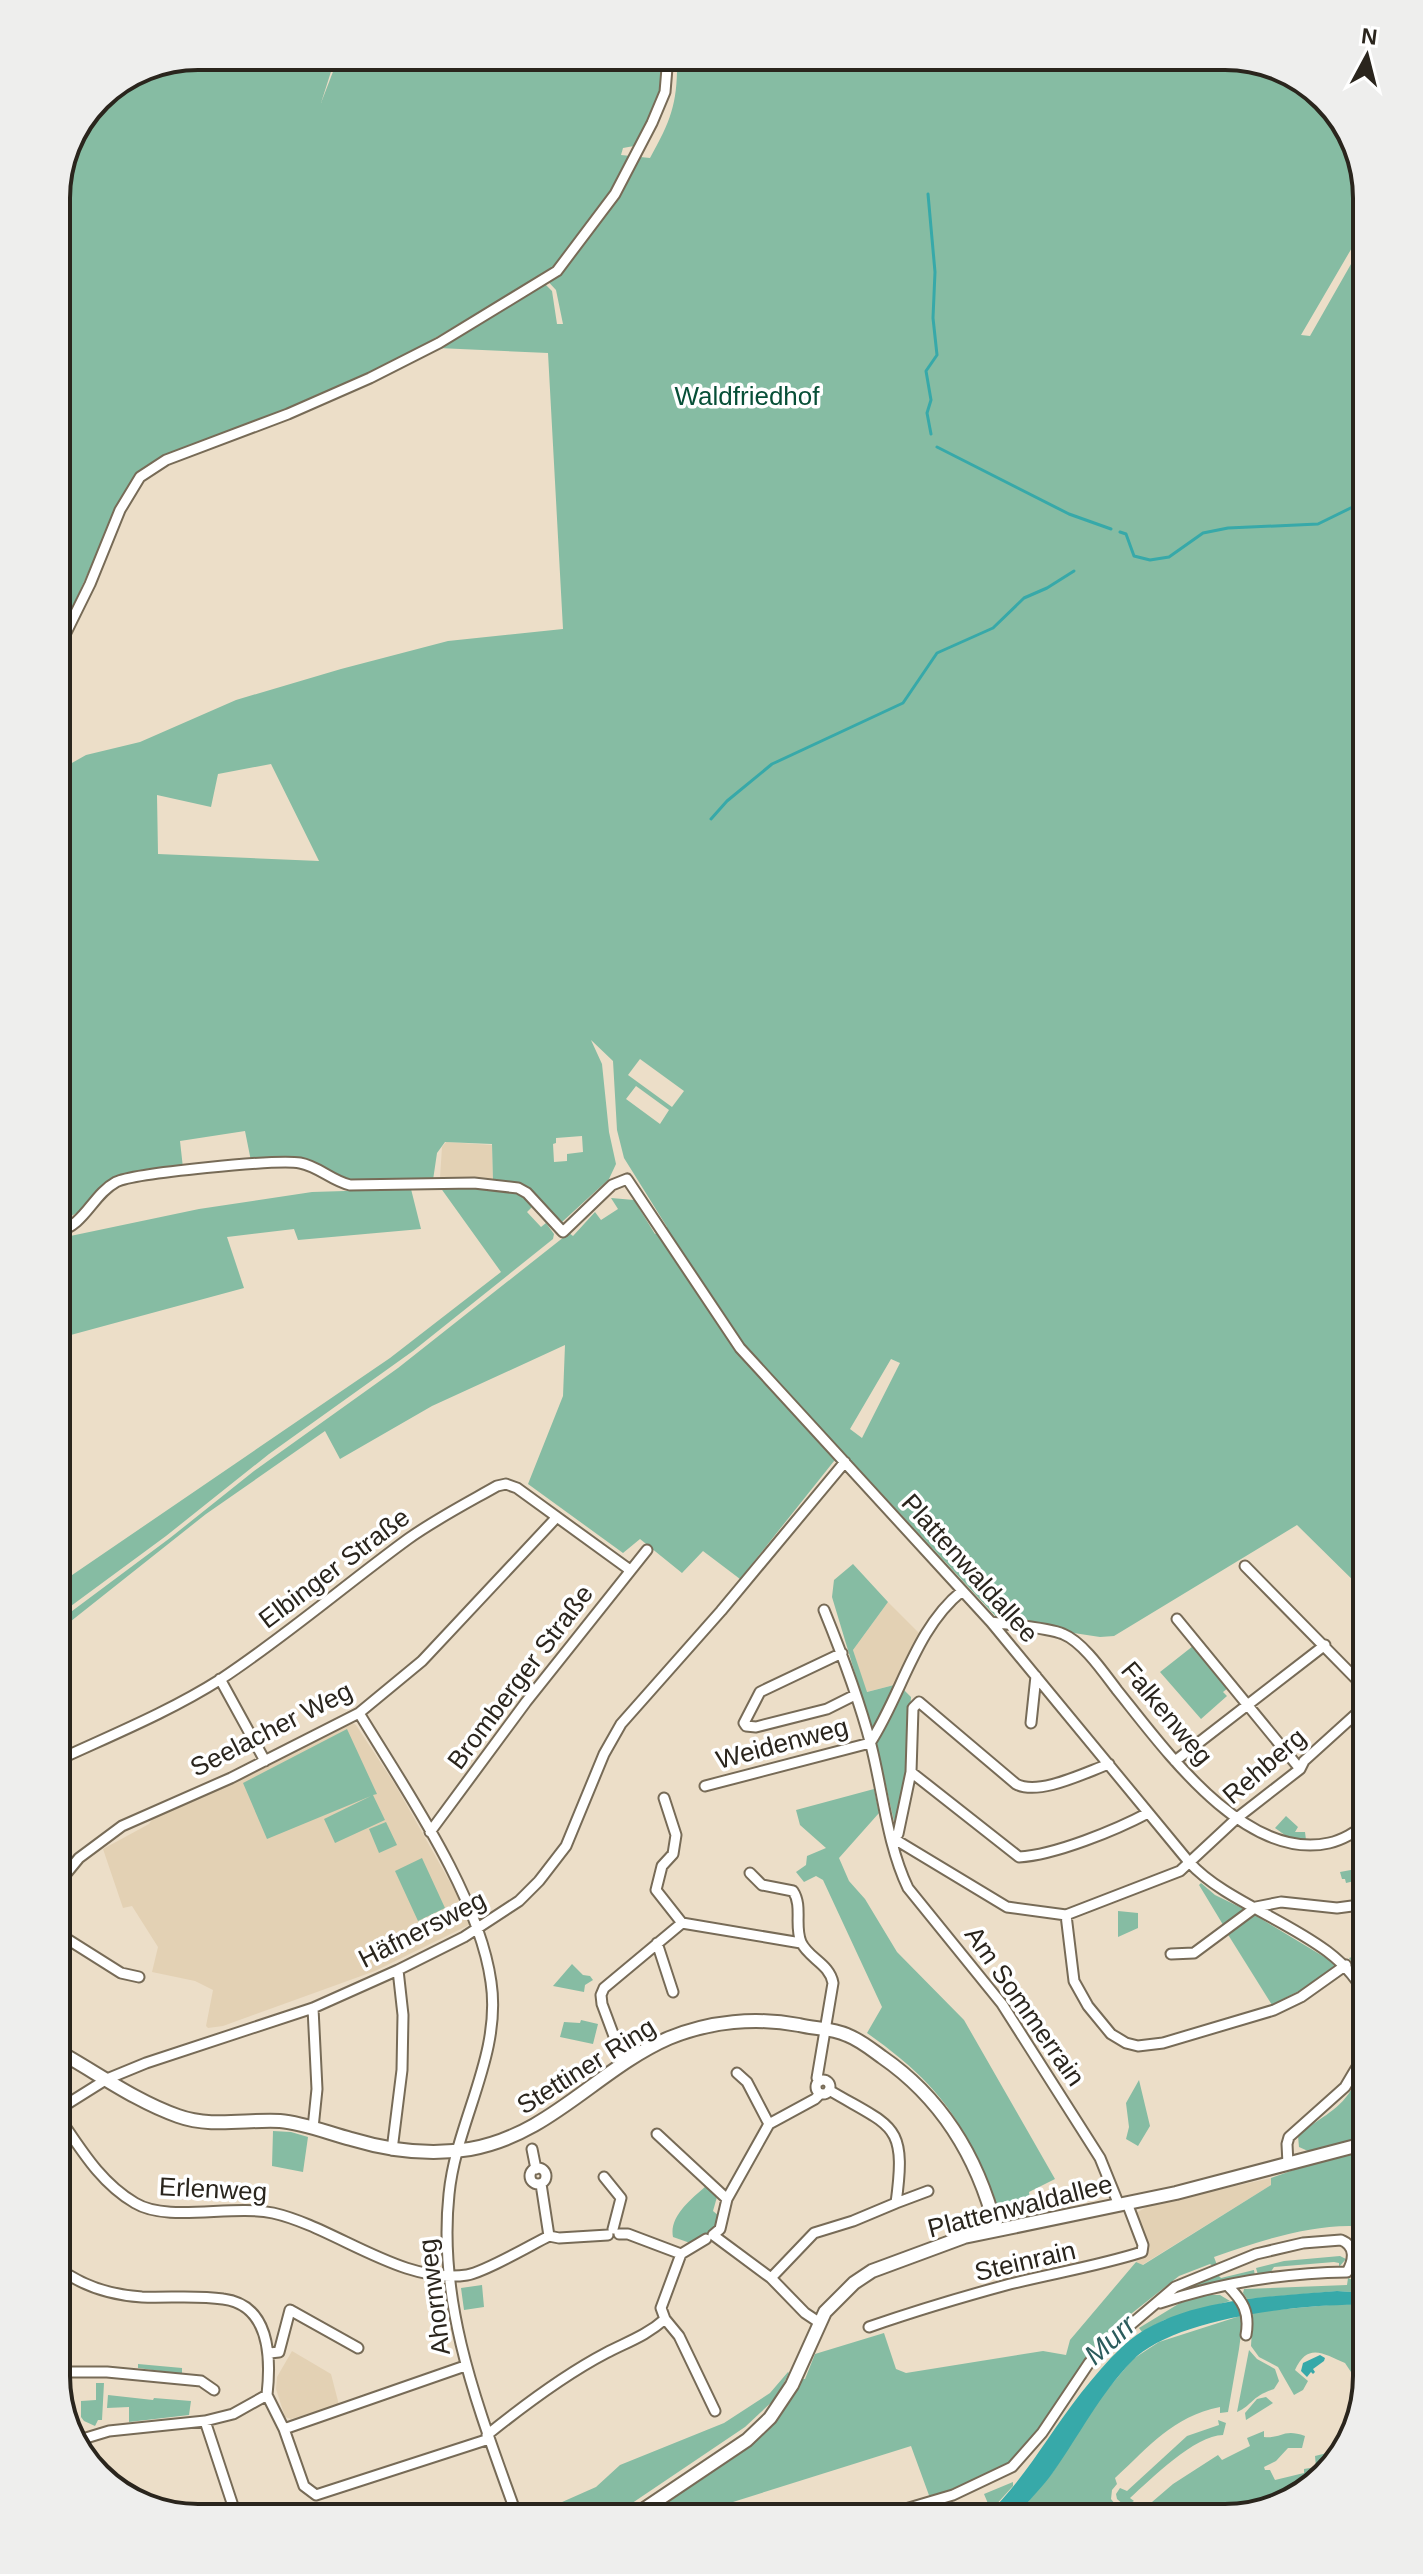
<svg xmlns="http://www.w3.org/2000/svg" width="1423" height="2574" font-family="Arial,sans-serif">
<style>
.built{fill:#e3d1b4}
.green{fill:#86bca3;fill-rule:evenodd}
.water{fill:#37a9a9}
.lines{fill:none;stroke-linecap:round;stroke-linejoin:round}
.stream{stroke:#37a9a9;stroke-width:3}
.street-casing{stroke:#776b57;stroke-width:13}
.secondary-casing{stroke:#776b57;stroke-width:16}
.street{stroke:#fff;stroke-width:9}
.secondary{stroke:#fff;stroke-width:12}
.labels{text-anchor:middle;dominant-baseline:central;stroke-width:7;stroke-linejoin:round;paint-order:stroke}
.park-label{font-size:26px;fill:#074f37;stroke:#fff}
.street-label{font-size:26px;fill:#2a251d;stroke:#fff}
.water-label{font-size:28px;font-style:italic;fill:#2c5c5c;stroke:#fff}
.rim{fill:none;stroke:#2a251d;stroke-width:4}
</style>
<rect width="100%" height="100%" fill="#ecdec8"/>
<path class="built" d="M446,1142L492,1145L493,1181L440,1178L442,1147Z
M888,1602L921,1635L898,1684L866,1692L853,1650Z
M351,1722L356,1725L396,1786L473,1923L375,1971L223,2026L208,2028L206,2026L213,1990L195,1981L152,1972L158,1947L132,1906L123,1908L103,1849L149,1824L155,1815Z
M1271,2178V2185L1142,2265L1136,2262L1144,2253L1147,2244L1136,2213L1150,2205Z
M292,2351L331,2374L339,2405L291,2419L285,2417L276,2389L277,2377Z"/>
<path class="green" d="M198,56H336L321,103L339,56H664L661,89L657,102L634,146L623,148L621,155L650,158C672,119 678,101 677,56H1234L1311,85L1356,143L1367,198V222L1301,335L1310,336L1367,236V1594L1297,1525L1114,1636L1100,1637L1001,1622L842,1451L740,1579L703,1551L682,1573L640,1539L623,1553L528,1484L563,1396L565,1345L432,1406L340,1459L325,1431L206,1514L56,1633V1623L170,1538L254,1471L398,1368L569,1233L573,1236L595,1212L601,1220L618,1209L611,1198L634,1200L655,1234L667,1227L624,1158L617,1130L613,1061L591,1040L602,1064L609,1132L616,1164L609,1179L562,1222L523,1184L493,1181L492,1144L445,1142L437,1153L433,1180L354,1182L336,1178L310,1162L251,1161L245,1131L180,1141L183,1168H152L121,1174L107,1183L85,1208L56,1225V772L86,755L140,742L236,700L341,669L448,641L563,629L548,353L438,348L545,284L552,291L557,324H563L556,290L542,275L369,377L157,461L138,473L122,498L56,643V189L98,97L144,67ZM271,764L319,861L158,854L157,795L211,807L218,774ZM640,1059L684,1091L672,1107L628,1075ZM636,1086L669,1110L660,1124L626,1099ZM582,1136L583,1152L567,1154V1161L554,1162L553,1144L556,1143V1138ZM891,1359L900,1363L862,1438L850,1429Z
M440,1187C471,1187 512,1179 532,1207L527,1212L541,1227L546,1223L554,1234L553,1239L413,1351L269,1454L166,1536L56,1617V1586L390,1358L501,1272Z
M411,1189L421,1229L298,1240L294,1229L227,1237L244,1288L56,1339V1239L199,1209L312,1192Z
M853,1564L888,1602L853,1650L867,1692L898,1684L911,1697L906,1771L895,1826L878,1750L832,1597L834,1580Z
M1193,1646L1228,1688L1223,1692L1227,1696L1201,1719L1160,1672Z
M347,1729L377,1794L373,1795L385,1820L335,1843L324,1819L371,1796L267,1839L243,1783Z
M874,1789L879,1813L839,1858L849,1881L865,1899L897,1952L964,2020L1055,2179L1029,2192L1032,2214C1023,2215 1009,2219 1002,2213C989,2201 983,2167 974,2151C946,2096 916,2068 867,2033L882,2007L823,1880L816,1876L804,1882L796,1872L806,1865L807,1856L826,1848L800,1825L796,1810Z
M1286,1816L1298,1827L1295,1832H1305L1306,1840L1289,1838L1275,1828Z
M386,1822L397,1845L379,1853L369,1829Z
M422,1858L445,1908L418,1921L395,1871Z
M1367,1867V1878L1346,1883L1345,1879H1342L1340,1872Z
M1201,1883L1215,1895L1248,1911L1225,1928L1199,1885Z
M1118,1911L1138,1913V1928L1118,1937Z
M1253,1914L1331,1961L1335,1967L1316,1982L1272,2005L1227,1933Z
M1367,1952V1982L1349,1958Z
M572,1964L583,1975L590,1976L593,1980L585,1985L584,1992L553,1986Z
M581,2020L598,2024L593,2044L560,2037L564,2022L580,2023Z
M1139,2080L1150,2126L1138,2146L1126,2139L1129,2127L1126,2103Z
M1367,2089V2136L1308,2151L1299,2147L1298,2136C1316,2119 1338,2112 1351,2090Z
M273,2131L291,2132L308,2137L303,2172L272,2166Z
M1367,2144V2227C1319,2221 1259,2241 1214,2257L1217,2265L1213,2266L1210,2264L1179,2276L1122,2321L1121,2326L1098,2349L1018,2457L998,2470L930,2498L911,2446L698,2513V2518H639L769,2426L787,2404L800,2379H805L815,2354L884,2333L896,2369L906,2373L1043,2351L1066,2355L1070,2340L1136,2262L1143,2265L1271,2185V2178Z
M706,2186L717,2197L713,2211L719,2216L716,2228L693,2244L673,2237C669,2217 690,2200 706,2186Z
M1340,2256L1346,2259L1339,2267V2263L1334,2262L1274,2267L1270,2273L1258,2275L1256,2268L1284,2261Z
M1254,2270L1255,2276L1200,2286L1179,2293L1177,2291L1218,2275L1221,2278Z
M1348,2278L1367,2286V2293L1337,2291L1247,2299L1243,2293L1244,2289L1347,2285Z
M482,2285L484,2307L464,2310L461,2288Z
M1206,2295H1220L1230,2301L1164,2320L1142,2332L1139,2328L1180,2303Z
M1340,2304L1367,2305V2354L1356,2370L1355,2379L1351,2381V2372L1345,2363C1325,2355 1308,2341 1295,2370L1308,2381L1303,2390L1294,2395L1278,2367L1259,2357L1251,2346L1253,2312Z
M1240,2316L1242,2327L1239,2349L1228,2412L1220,2413V2407C1172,2417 1150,2446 1115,2478L1117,2484L1112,2490L1111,2499L1119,2509L1126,2512L1140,2503L1145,2508L1173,2484L1218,2455L1222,2460L1250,2446L1247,2438L1264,2431V2437C1282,2439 1283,2428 1305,2436L1302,2448H1288L1276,2461L1264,2467L1265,2470H1270L1275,2480L1304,2473V2469L1316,2467L1315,2456L1331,2452L1338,2433L1351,2428L1343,2455L1289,2499L1225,2518H1014L1053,2472L1096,2403L1133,2359L1159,2342Z
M1249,2350L1257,2359L1275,2369L1279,2381L1274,2389C1251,2396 1253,2405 1237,2412Z
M138,2364L182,2368V2374L138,2368Z
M788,2372L789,2373L776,2398L745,2427L610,2518H526L596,2487L620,2465L724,2423L770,2393Z
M96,2383H104L102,2420H98L95,2426L84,2421L81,2417V2401L96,2400Z
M108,2395L153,2400L154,2398L191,2401L189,2415L129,2422V2407L107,2408Z
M1266,2397L1273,2403L1246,2420L1245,2413L1257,2399Z
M1218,2420L1226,2423L1223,2435C1195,2435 1151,2479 1130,2498L1134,2501L1125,2506L1117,2499L1116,2494L1120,2488L1127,2491L1187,2436L1219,2425Z
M1013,2482V2486L984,2518H923L959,2504L964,2516L989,2506L984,2494Z"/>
<path class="water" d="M1337,2291L1367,2293V2305C1308,2303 1174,2317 1132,2361C1100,2394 1080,2434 1054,2471C1042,2488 1027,2502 1014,2518H984C1024,2481 1048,2435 1081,2393C1094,2377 1107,2361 1122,2347C1174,2298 1269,2297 1337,2291Z
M1320,2355L1325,2358L1324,2361L1313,2369L1315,2372L1313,2374L1311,2372L1307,2377L1301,2371L1303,2363Z"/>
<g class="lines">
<path class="stream" d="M928,194L935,272L933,318L937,355L926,371L931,400L927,413L931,434
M937,447L1069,514L1111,529
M1120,532L1126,534L1134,556L1150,560L1169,557L1203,533L1228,528L1318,524L1367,500
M711,819L727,801L772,764L903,703L937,653L993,628L1024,598L1047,588L1074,571"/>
<g class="street-casing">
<path id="street" d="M56,653L90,584L120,510L140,477L166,460L288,414L370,378L439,343L557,271L615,194L652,123L665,92L668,56
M56,1232C85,1226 92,1195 116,1182C134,1173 278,1159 300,1163C318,1166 332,1181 350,1185L474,1183L518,1188L527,1193L563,1232L612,1185L627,1179L740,1348L991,1622L1189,1862C1235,1913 1341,1933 1367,2000
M1245,1566L1367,1690
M824,1610C842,1654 859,1699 871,1745C883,1792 887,1844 908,1888L1002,2004L1100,2158L1119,2205
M1177,1619L1300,1769
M991,1622C1009,1625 1047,1627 1063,1634C1083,1642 1104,1673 1117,1690C1163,1747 1244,1862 1329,1843C1343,1840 1355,1832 1367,1824
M842,1653L760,1692L744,1723L746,1726L756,1727L827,1709L855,1695
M220,1679L265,1761
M359,1713C405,1789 479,1895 491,1982C502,2055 456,2122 449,2194C437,2307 480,2412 517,2516L514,2518
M1031,1723L1036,1676
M870,1743C902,1694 915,1629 962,1591
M56,1761C112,1735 169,1712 221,1679C286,1636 345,1585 408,1539C436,1519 467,1503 497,1486L506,1484L517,1488L630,1570
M1175,1761L1325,1645
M1109,1764C1084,1773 1039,1796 1016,1784L919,1702L913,1708L911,1772L898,1834L891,1837L1007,1907L1066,1915L1180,1871L1237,1818L1300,1769L1304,1761L1367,1704
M911,1772L1019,1857C1055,1855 1116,1830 1148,1813
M705,1786L870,1743
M430,1832L526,1702L647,1550
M750,1873L762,1885L793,1891C803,1906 794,1926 801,1942C808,1958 830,1964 833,1983L817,2078L820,2081
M56,1886L79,1858L122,1826L231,1778L359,1713L422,1661L556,1518
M1066,1915L1074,1981L1088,2006L1111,2034L1126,2043L1138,2046L1163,2043L1274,2010L1301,1997L1346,1965
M682,1923L801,1943
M56,1932L121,1973L139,1977
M657,1943L673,1992
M1171,1954L1194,1953L1256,1907L1281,1902L1337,1908L1367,1904
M313,2008L317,2089L313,2128
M624,2063L602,2004L601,1995L604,1988L682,1923L656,1890L662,1866L673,1854L676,1835L664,1798
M737,2073L747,2082L769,2124
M816 2087a7 7 0 1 1 14 0a7 7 0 1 1-14 0Z
M56,2111L107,2079L146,2063L313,2008L398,1970L464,1937L519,1901L539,1881L566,1846L604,1754L621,1724L721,1611L845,1462
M56,2113C79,2146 99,2182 135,2203C168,2223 232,2204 273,2213C335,2227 402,2285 467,2275C485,2272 531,2245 549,2236L559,2238L608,2235
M657,2134L727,2199
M532,2149L536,2169
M392,2150L402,2070L403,2015L398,1970
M1288,2164L1287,2144L1289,2137L1345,2087L1367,2050
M530 2176a8 8 0 1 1 16 0a8 8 0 1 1-16 0Z
M604,2177L621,2198L613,2229
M541,2184L549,2236
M896,2203L928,2191
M619,2234H628L681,2254L661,2308L665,2319L679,2336L715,2411
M681,2254L706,2239
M56,2266C81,2286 111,2295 142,2297C169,2298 197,2295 223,2299C271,2305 271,2359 267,2395L233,2414L205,2421L237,2518
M771,2278L713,2235L720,2229L727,2199L769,2124L815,2099L820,2094
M1227,2285C1243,2301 1250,2312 1246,2335
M820,2323L805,2313L771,2278L814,2233L853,2221L896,2203C907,2122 893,2128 829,2090
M869,2327C915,2311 962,2297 1010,2284C1054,2273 1098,2266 1142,2252L1143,2245L1127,2203
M270,2353L279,2352L290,2310L358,2348
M56,2372H107L201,2381L214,2390
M267,2395L284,2429L304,2486L316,2495L489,2439
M284,2429L465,2366
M487,2435C523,2406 564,2375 606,2353C627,2342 646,2336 665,2319
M76,2441L109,2431L205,2421
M875,2518L953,2495L1012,2467L1042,2433L1089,2363L1102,2349L1175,2287L1256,2254L1303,2243L1341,2240C1356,2246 1354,2260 1347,2272C1284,2273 1220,2283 1160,2303"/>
</g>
<g class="secondary-casing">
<path id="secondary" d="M56,2050C96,2072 135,2101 178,2116C211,2128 247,2119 280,2121C304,2123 328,2133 351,2139C391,2151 429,2156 470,2149C550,2135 598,2069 669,2038C710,2021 756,2017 799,2025C815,2029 832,2028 847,2035C860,2040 871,2049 882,2057C943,2099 978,2158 996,2229
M631,2518L747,2440L770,2418L792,2385L825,2312L854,2283L872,2271L964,2237L1176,2193L1367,2143"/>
</g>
<use href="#street" class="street"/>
<use href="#secondary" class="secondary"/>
</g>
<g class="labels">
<g class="park-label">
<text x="747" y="396">Waldfriedhof</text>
</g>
<g class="street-label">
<text transform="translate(334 1568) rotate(-37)">Elbinger Straße</text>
<text transform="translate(970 1568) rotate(48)">Plattenwaldallee</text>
<text transform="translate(520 1677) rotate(-53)">Bromberger Straße</text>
<text transform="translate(1167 1713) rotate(50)">Falkenweg</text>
<text transform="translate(271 1729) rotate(-27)">Seelacher Weg</text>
<text transform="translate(782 1743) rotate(-15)">Weidenweg</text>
<text transform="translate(1264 1766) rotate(-41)">Rehberg</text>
<text transform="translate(422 1929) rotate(-27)">Häfnersweg</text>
<text transform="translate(1025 2006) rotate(55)">Am Sommerrain</text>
<text transform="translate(586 2066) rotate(-32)">Stettiner Ring</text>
<text transform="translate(213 2189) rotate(3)">Erlenweg</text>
<text transform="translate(1020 2206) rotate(-14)">Plattenwaldallee</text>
<text transform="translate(1025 2261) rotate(-13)">Steinrain</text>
<text transform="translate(434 2297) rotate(-97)">Ahornweg</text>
</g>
<g class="water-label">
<text transform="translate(1110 2340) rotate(-42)">Murr</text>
</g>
</g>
<path d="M0 0H1423V2574H0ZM198 70H1225A128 128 0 0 1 1353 198V2376A128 128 0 0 1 1225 2504H198A128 128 0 0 1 70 2376V198A128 128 0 0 1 198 70Z" fill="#eeeeed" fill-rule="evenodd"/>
<path class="rim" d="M198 70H1225A128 128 0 0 1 1353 198V2376A128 128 0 0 1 1225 2504H198A128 128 0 0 1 70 2376V198A128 128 0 0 1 198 70Z"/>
<g transform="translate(1367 56) rotate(7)" stroke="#ffffff" stroke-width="6" paint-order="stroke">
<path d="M0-6L14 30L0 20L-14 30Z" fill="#2a251d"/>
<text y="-12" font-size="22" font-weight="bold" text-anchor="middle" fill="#2a251d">N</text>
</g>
</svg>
